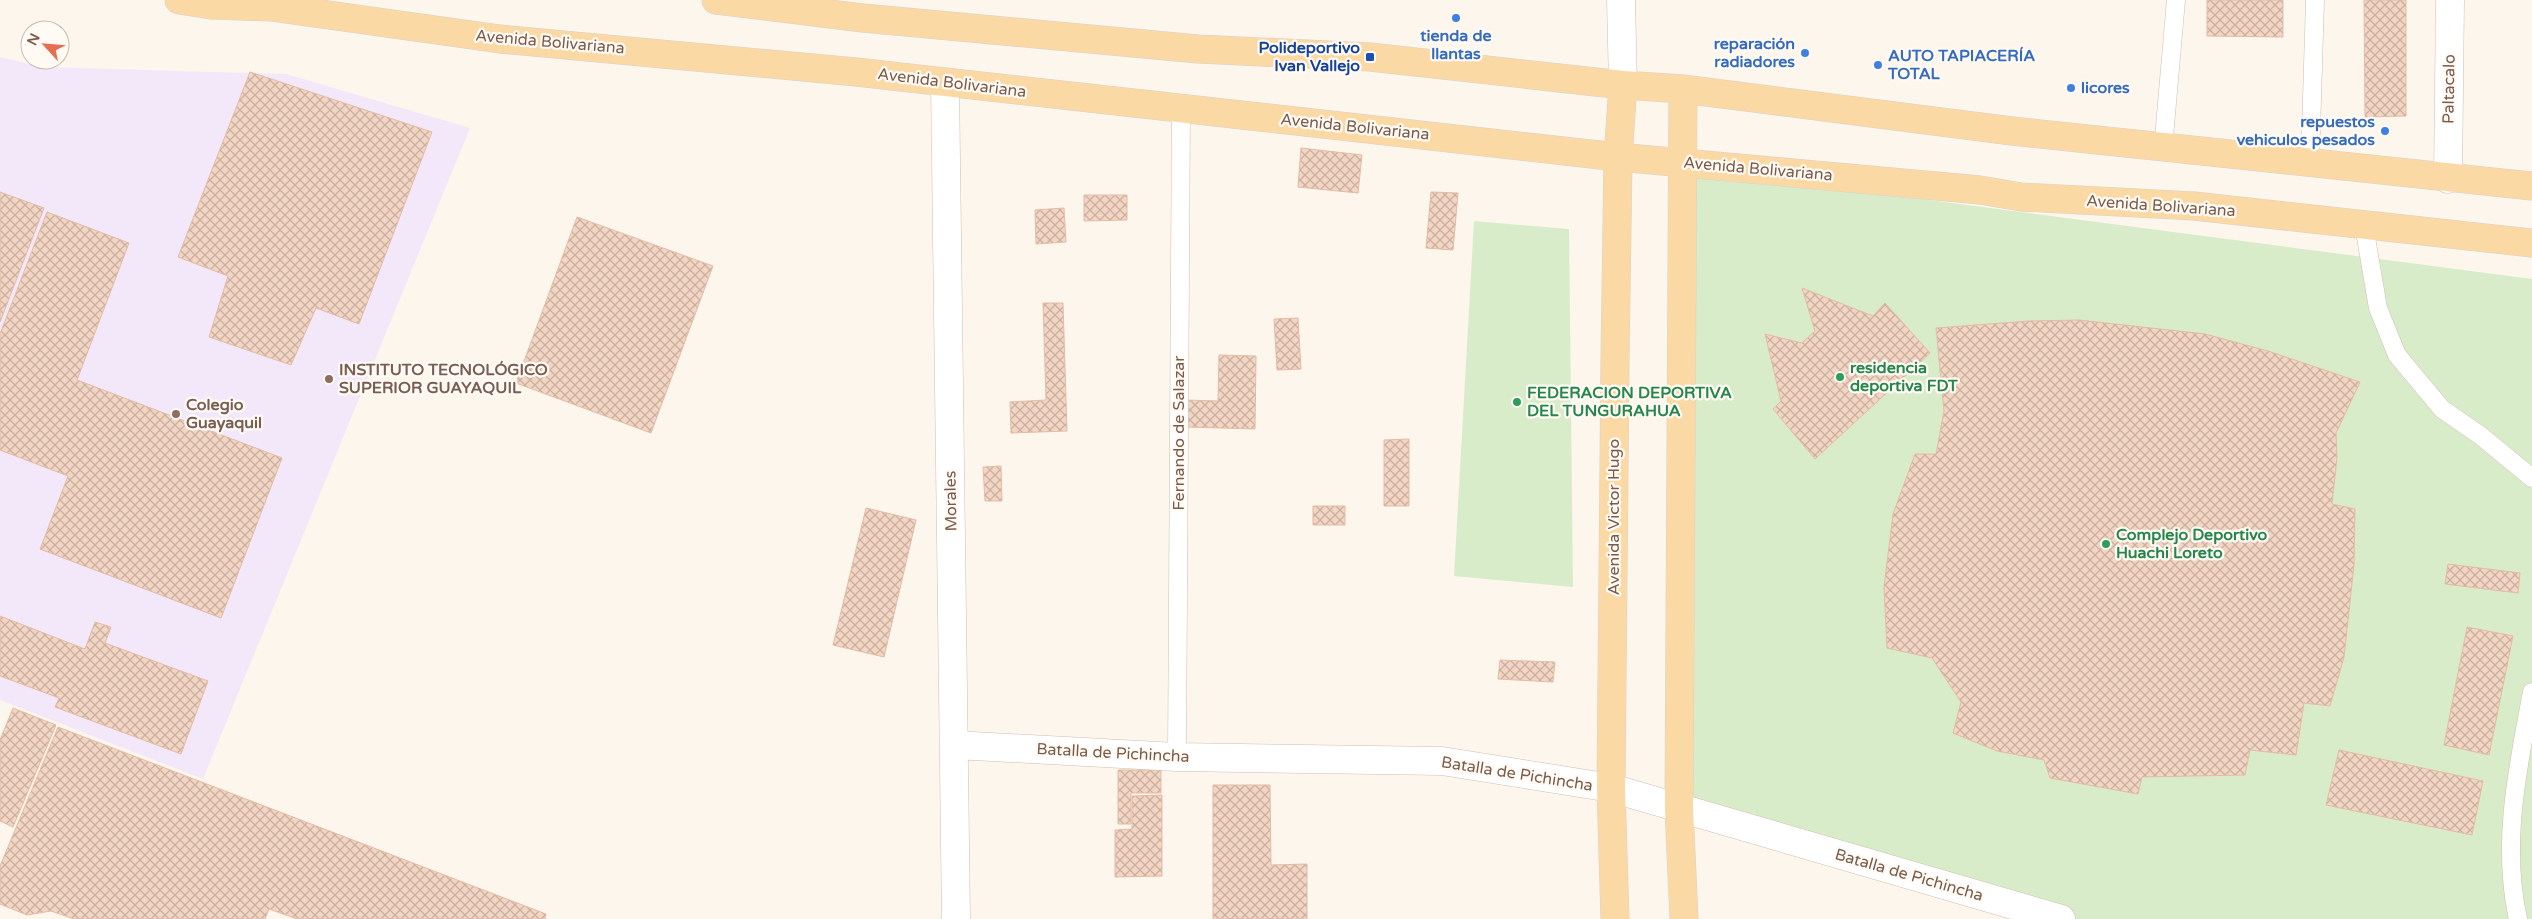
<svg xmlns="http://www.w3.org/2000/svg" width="2532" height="919" font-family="'Varela Round',sans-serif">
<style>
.education{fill:#f3e8fa}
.park{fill:#d8ecc9}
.building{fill:url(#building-cross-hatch);stroke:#e6bba3}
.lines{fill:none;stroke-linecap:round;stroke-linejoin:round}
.lane-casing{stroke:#d1beb0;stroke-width:19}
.street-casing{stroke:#d1beb0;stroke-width:29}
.primary-casing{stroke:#dad1cd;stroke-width:29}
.lane{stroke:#fff;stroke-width:18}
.street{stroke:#fff;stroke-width:28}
.primary{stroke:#fbd9a5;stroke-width:28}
.shop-dot{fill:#3f7fe0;stroke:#fffaf3;stroke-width:2}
.transit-dot{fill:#1a4fb4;stroke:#fffaf3;stroke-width:2}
.leisure-dot{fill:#2e9e5b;stroke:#fffaf3;stroke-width:2}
.education-dot{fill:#8d6e63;stroke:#fffaf3;stroke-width:2}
.labels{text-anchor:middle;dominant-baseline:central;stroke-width:4.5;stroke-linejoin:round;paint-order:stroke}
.shop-label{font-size:16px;font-weight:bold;fill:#366cbe;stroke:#fffaf3;text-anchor:end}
.street-label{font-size:16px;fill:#7a5c4d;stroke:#fffaf3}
.transit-label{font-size:16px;font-weight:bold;fill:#164399;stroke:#fffaf3;text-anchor:end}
.leisure-label{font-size:16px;font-weight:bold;fill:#27864d;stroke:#fffaf3;text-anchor:start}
.education-label{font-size:16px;font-weight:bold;fill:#785e54;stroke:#fffaf3;text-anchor:start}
</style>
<defs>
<pattern id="building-cross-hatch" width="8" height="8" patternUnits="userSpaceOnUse" patternTransform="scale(1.25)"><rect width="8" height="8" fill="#f3d5c3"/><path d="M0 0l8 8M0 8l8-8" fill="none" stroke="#cab0a1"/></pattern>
</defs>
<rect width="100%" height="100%" fill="#fdf6ec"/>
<path class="education" d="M0,57L44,67L286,74L470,128L203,779L0,700Z"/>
<path class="park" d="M1684,168L2532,279V919H2061L1679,809Z
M1474,221L1569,229L1573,587L1454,576Z"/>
<path class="building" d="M2207,0H2283V37L2207,36Z
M2364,0H2406V116L2365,117Z
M250,72L432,132L359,324L316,308L291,365L209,337L228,276L178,257Z
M1301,148L1362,155L1358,193L1298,187Z
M0,192L44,208L0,322Z
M1431,192L1458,193L1453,250L1426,248Z
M1084,195H1127V220L1084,221Z
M1064,208L1066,242L1036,244L1035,210Z
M47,212L129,243L77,380L282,458L221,618L40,549L68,476L0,450V334Z
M577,217L713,266L651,433L516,383Z
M1802,288L1873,316L1885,303L1930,353L1815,459L1773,409L1781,401L1765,334L1802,343L1815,331Z
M1043,303H1063L1067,431L1011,433L1010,402L1046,400Z
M1298,318L1301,369L1277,370L1274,319Z
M2079,320L2205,334L2268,351L2360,382L2336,433L2337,458L2332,504L2355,509L2354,565L2344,657L2330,706L2304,703L2296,755L2250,750L2245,775L2142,777L2138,794L2050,778L2044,760L1997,751L1953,733L1961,702L1932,658L1887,648L1884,587L1893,514L1915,454H1936L1944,411L1936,328L2029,321Z
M1219,355L1256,356L1255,429L1185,427L1186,400L1218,401Z
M1409,439V506H1384V440Z
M1001,466L1002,501H985L983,467Z
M1313,506H1345V525H1313Z
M866,508L916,520L884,657L833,645Z
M2448,564L2520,573L2518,593L2445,584Z
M0,616L85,649L95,622L111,627L105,643L208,681L181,754L55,707L59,698L0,676Z
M2467,627L2513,636L2489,755L2444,745Z
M1500,660L1555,662L1553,682L1498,679Z
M13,708L56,725L13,827L0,821V740Z
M58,727L546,914L545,919H297L269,909L265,919H74L51,911L27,915L0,904V866Z
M2339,750L2483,781L2472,835L2326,805Z
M1118,770H1161V793H1131V824H1118Z
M1213,785H1270L1271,865L1307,864V919H1213Z
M1162,795V876L1115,877V830L1132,829V796Z"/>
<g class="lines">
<g class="lane-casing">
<path id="lane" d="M2163,149L2176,0
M2310,164L2315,0
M2364,226L2378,308L2397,355L2442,409L2481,436L2532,478
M1177,757L1181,109
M2518,919C2501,843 2518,767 2532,692"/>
</g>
<g class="street-casing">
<path id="street" d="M1621,0L1623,85
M945,83L956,919
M2448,179L2450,0
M955,745L1177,757L1442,761L1611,788L2061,919"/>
</g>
<g class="primary-casing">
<path id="primary" d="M179,0L211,5L271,7L500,39L856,72L1618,157L1980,190L2021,197L2194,206L2532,243
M716,0L863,18L1198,49L1370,57L1623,85L1683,89L2012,131L2532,186
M1683,89L1679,809L1684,919
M1615,919L1611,788L1615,360L1618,157L1623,85"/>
</g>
<use href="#lane" class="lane"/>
<use href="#street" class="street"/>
<use href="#primary" class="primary"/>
</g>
<g class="shop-dot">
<circle cx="1456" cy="18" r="5"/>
<circle cx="1805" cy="53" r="5"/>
<circle cx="1878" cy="65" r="5"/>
<circle cx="2071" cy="88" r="5"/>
<circle cx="2385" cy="131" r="5"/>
</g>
<rect class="transit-dot" x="1365" y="52" width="10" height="10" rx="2.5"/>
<g class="leisure-dot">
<circle cx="1840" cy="377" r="5"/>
<circle cx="1517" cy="402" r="5"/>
<circle cx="2106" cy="544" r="5"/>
</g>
<g class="education-dot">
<circle cx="329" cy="379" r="5"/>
<circle cx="176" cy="414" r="5"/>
</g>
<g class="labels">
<g class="shop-label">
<text x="1456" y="36" text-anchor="middle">tienda de<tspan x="1456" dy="18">llantas</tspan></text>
<text x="1795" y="44">reparación<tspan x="1795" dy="18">radiadores</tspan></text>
<text x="1888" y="56" text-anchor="start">AUTO TAPIACERÍA<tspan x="1888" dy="18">TOTAL</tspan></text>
<text x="2081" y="88" text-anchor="start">licores</text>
<text x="2375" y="122">repuestos<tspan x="2375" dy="18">vehiculos pesados</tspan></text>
</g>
<g class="street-label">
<text transform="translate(550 42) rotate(5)">Avenida Bolivariana</text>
<text transform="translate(952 83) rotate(7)">Avenida Bolivariana</text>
<text transform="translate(2449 89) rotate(-89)">Paltacalo</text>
<text transform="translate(1355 127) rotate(6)">Avenida Bolivariana</text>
<text transform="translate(1758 169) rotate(5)">Avenida Bolivariana</text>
<text transform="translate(2161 206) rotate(4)">Avenida Bolivariana</text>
<text transform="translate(1179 433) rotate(-90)">Fernando de Salazar</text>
<text transform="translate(951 501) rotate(-91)">Morales</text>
<text transform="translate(1614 517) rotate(-90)">Avenida Victor Hugo</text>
<text transform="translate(1113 753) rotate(3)">Batalla de Pichincha</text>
<text transform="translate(1517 774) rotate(9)">Batalla de Pichincha</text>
<text transform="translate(1909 875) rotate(16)">Batalla de Pichincha</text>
</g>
<g class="transit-label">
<text x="1360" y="48">Polideportivo<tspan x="1360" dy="18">Ivan Vallejo</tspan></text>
</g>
<g class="leisure-label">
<text x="1850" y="368">residencia<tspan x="1850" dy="18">deportiva FDT</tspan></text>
<text x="1527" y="393">FEDERACION DEPORTIVA<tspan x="1527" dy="18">DEL TUNGURAHUA</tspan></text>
<text x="2116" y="535">Complejo Deportivo<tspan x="2116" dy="18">Huachi Loreto</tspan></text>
</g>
<g class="education-label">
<text x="339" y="370">INSTITUTO TECNOLÓGICO<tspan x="339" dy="18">SUPERIOR GUAYAQUIL</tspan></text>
<text x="186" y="405">Colegio<tspan x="186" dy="18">Guayaquil</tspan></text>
</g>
</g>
<g transform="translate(45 45) rotate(296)"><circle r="24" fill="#fffaf3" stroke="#cabbb1"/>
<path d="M0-4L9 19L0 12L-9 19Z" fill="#e76f51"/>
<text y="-8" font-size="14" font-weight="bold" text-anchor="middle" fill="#7a5c4d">N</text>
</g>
</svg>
